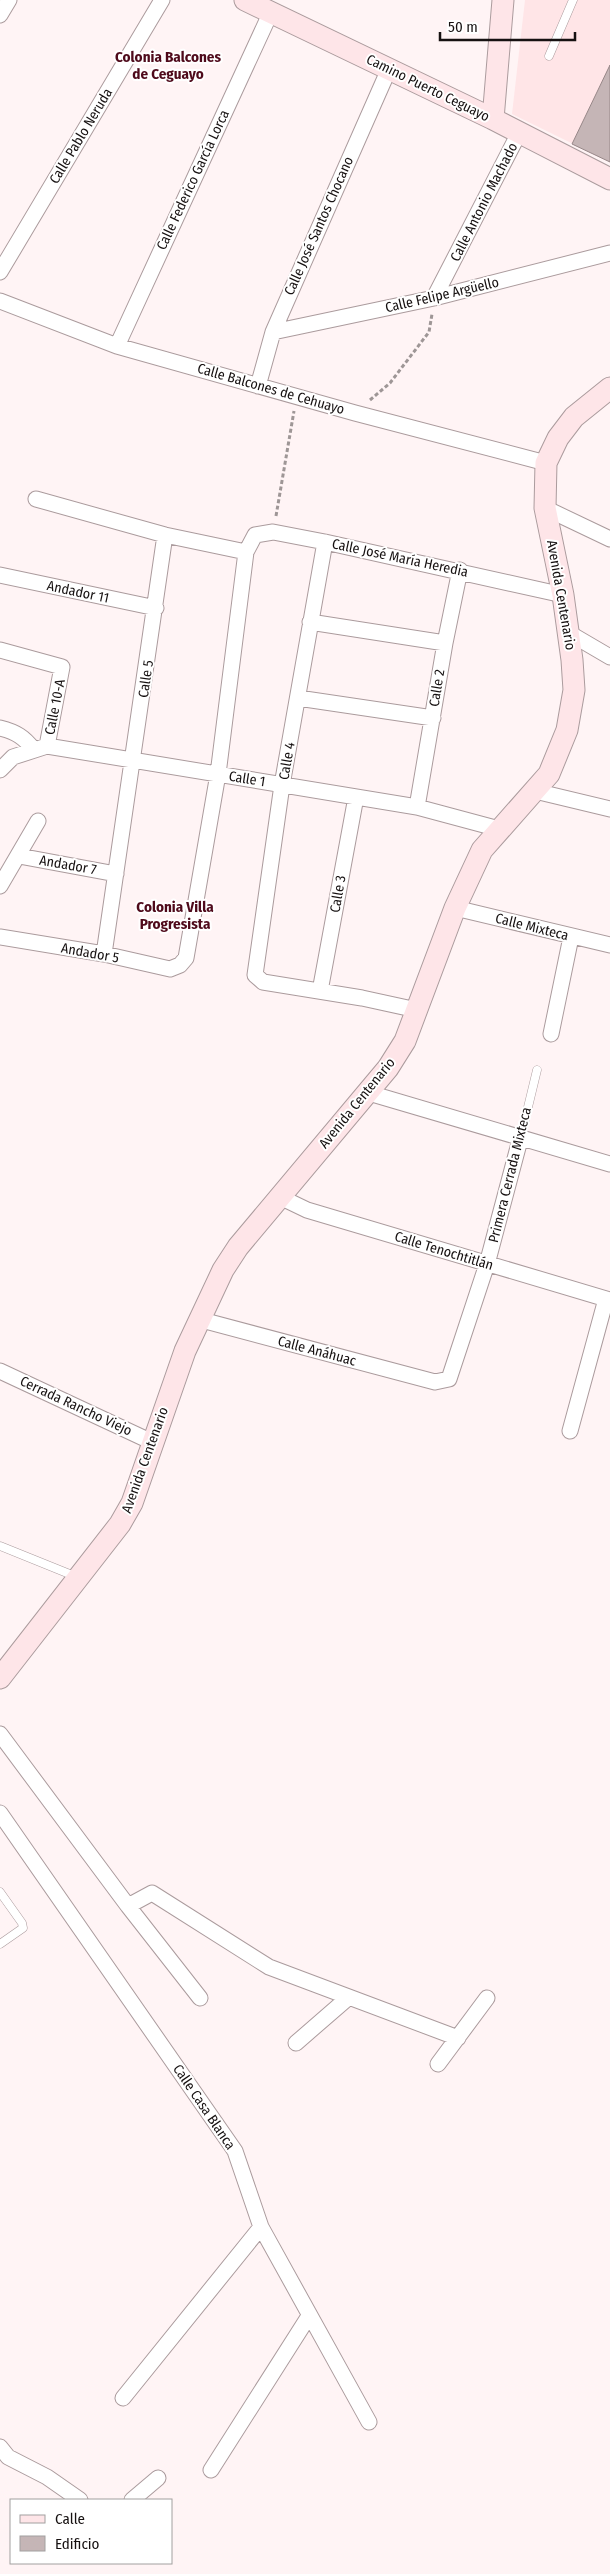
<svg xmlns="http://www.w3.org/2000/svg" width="610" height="2574" font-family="'Fira Sans Condensed',sans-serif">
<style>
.built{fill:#ffe5e7}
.building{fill:#c5b5b6;stroke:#978788}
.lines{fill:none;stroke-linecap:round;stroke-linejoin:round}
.lane-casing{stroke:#ab9b9d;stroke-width:9}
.street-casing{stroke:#ab9b9d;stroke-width:17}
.secondary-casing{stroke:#ab9b9d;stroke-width:23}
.path{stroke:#9e9696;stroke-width:3;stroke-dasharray:4 2.5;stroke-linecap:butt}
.lane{stroke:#fff;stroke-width:8}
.street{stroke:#fff;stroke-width:15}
.secondary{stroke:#fee5e8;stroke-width:21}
.labels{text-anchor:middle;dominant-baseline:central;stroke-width:4;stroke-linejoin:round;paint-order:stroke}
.street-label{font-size:14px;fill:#161111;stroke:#fff}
.neighbourhood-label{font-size:15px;font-weight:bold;fill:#4f0a1b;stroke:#fff}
</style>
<rect width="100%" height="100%" fill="#fff4f5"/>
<path class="built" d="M525,0H610V162L512,114Z"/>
<path class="building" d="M610,65V162L572,144Z"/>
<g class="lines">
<g class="lane-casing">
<path id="lane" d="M549,56L573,0
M521,1136L537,1070
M0,1546L77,1577
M0,1892L22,1923L23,1928L0,1944"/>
</g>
<g class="street-casing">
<path id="street" d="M0,15L9,0
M0,272L162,0
M434,298L519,133
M0,301L117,346L355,413L546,463
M273,332L434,298L610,253
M117,346L270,14
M258,386L273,332L389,69
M36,499L165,535L246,552
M545,508L610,539
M325,542L282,785L255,975L263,982L362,998L417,1010
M0,575L156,608
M310,622L445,643
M569,633L610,657
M0,650L62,667L47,746
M298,698L433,718
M0,728C16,732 24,737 34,750
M0,770L13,757L47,746L417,807L499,829
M535,791L610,809
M417,807L445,643L460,570
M19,856L116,874
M0,886L38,821
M455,908L610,945
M0,937L104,954L170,969L180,965L186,958L218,774L246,552L255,535L273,532L325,542L563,595
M104,954L165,535
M320,991L356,797
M551,1034L571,937
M369,1093L610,1164
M280,1197L307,1210L610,1300
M198,1319L435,1382L449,1379L487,1264L521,1136
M0,1371L152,1442
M570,1431L606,1299
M0,1734L128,1906L200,1998
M0,1813L235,2151L261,2227L369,2422
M128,1906L152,1893L269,1967L458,2038
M296,2043L349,1997
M438,2064L487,1998
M123,2398L261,2227
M0,2447L8,2457L47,2477L80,2500
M211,2470L309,2316
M132,2500L158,2478"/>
</g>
<g class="secondary-casing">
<path id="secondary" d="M245,0L493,119L610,179
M493,119L503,0
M0,1678L120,1524L132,1503L185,1351L223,1270L238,1247L388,1068L405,1041L455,908L482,850L549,774L567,730L574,690L572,660L563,595L545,508L546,463L558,438L574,417L610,388"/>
</g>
<path class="path" d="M370,400L390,383L429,332L432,314
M276,516L294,411"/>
<use href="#lane" class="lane"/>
<use href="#street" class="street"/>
<use href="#secondary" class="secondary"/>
</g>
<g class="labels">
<g class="street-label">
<text transform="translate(428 88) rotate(26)">Camino Puerto Ceguayo</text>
<text transform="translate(81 136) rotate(-59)">Calle Pablo Neruda</text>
<text transform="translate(193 180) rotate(-65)">Calle Federico García Lorca</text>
<text transform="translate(484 202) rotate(-63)">Calle Antonio Machado</text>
<text transform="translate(319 226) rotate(-66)">Calle José Santos Chocano</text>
<text transform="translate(442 295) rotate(-13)">Calle Felipe Argüello</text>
<text transform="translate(271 389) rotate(16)">Calle Balcones de Cehuayo</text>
<text transform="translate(400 558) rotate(12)">Calle José María Heredia</text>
<text transform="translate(78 592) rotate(12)">Andador 11</text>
<text transform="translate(561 595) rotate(80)">Avenida Centenario</text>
<text transform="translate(146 679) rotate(-82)">Calle 5</text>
<text transform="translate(437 688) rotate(-81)">Calle 2</text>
<text transform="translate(55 707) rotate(-79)">Calle 10-A</text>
<text transform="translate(287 761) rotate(-80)">Calle 4</text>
<text transform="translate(247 779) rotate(9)">Calle 1</text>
<text transform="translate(68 865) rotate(10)">Andador 7</text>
<text transform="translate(338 894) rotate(-80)">Calle 3</text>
<text transform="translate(532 927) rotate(14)">Calle Mixteca</text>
<text transform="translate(90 953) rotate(10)">Andador 5</text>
<text transform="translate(357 1103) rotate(-51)">Avenida Centenario</text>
<text transform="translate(510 1175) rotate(-76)">Primera Cerrada Mixteca</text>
<text transform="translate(444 1251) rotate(17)">Calle Tenochtitlán</text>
<text transform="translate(317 1351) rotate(15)">Calle Anáhuac</text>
<text transform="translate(76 1406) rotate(25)">Cerrada Rancho Viejo</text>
<text transform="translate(145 1460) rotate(-70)">Avenida Centenario</text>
<text transform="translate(204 2107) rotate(56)">Calle Casa Blanca</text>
</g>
<g class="neighbourhood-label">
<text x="168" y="57">Colonia Balcones<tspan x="168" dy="17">de Ceguayo</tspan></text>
<text x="175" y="907">Colonia Villa<tspan x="175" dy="17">Progresista</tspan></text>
</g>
</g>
<rect x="10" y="2499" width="162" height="65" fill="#ffffff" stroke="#a2a0a0"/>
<rect x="20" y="2515" width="25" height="8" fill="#fee5e8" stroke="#a2a0a0"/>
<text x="55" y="2524" font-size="15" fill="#161111">Calle</text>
<rect x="20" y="2536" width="25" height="15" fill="#c5b5b6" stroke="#a2a0a0"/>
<text x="55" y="2549" font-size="15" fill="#161111">Edificio</text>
<path d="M440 32v8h135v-8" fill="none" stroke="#161111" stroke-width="2.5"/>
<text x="448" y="32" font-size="15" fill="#161111" stroke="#ffffff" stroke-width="4" paint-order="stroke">50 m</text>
</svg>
